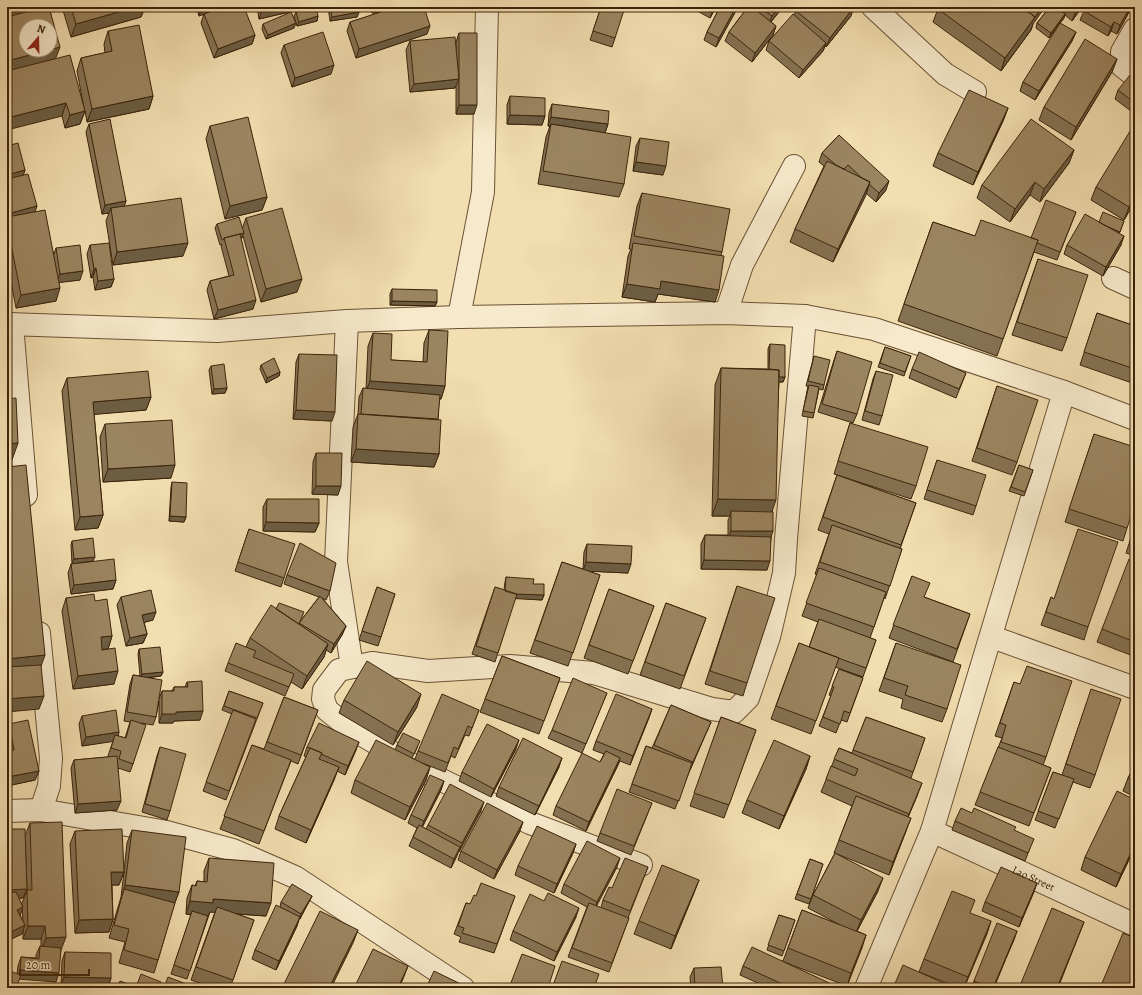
<svg xmlns="http://www.w3.org/2000/svg" width="1142" height="995" font-family="Alegreya,serif">
<style>
.lines{fill:none;stroke-linecap:round;stroke-linejoin:round}
.minor-casing{stroke:#6a5234;stroke-width:24}
.tertiary-casing{stroke:#6a5234;stroke-width:24}
.minor{stroke:#f7eacc;stroke-width:22}
.tertiary{stroke:#f7eacc;stroke-width:22}
.wall{fill:#857253;stroke:#3c240a;fill-rule:evenodd}
.shaded-wall{fill:#6c5d43;stroke:#3c240a}
.building{fill:#9b8560;stroke:#3c240a}
.labels{text-anchor:middle;dominant-baseline:central;stroke-width:4;stroke-linejoin:round;paint-order:stroke}
.street-label{font-size:11px;fill:#3c240a;stroke:#f7eacc}
</style>
<rect width="100%" height="100%" fill="#f2deb0"/>
<filter id="stains"><feTurbulence type="fractalNoise" baseFrequency=".005" numOctaves="4"/><feColorMatrix values="0 0 0 0 .2 0 0 0 0 .09 0 0 0 0 .02 0 0 0 .5 -.17"/></filter>
<radialGradient id="worn" r=".72"><stop offset=".6" stop-color="#630" stop-opacity="0"/><stop offset="1" stop-color="#630" stop-opacity=".3"/></radialGradient>
<g class="lines">
<g class="minor-casing">
<g id="minor">
<path d="M873,7L945,74L975,92"/>
<path d="M1135,29L1122,52V66L1135,76"/>
<path d="M1113,278L1135,288"/>
<path d="M726,313L742,265L794,166"/>
<path d="M459,317L483,192L487,7"/>
<path d="M347,321L336,562L352,667"/>
<path d="M12,324L26,495"/>
<path d="M39,633L51,758L49,786L41,810"/>
<path d="M992,637L1135,688"/>
<path d="M7,811L41,810L167,832L233,850L295,877L463,988"/>
<path id="s1" d="M932,831L1135,925"/>
<path d="M641,865L530,823L423,771L347,726L327,710L323,699L324,690L339,670L372,663L428,671L510,666L594,673L712,709L734,712L748,698L769,637L784,573L786,539L805,316"/>
<path d="M866,988L932,831L1064,392"/>
</g>
</g>
<g class="tertiary-casing">
<path id="tertiary" d="M7,324L217,331L347,321L459,317L726,313L805,316L874,329L1064,392L1135,419"/>
</g>
<use href="#minor" class="minor"/>
<use href="#tertiary" class="tertiary"/>
</g>
<path class="wall" d="M7,7H50L55,59L84,108L77,71L81,58L105,53L104,44L108,31L153,96L149,109L87,122L85,111L80,124L65,128L62,116Z
M62,7H145L141,17L71,37Z
M196,7H223L199,16Z
M257,7H311L259,19Z
M328,7H358L359,12L357,17L330,21Z
M371,7H391L390,9L427,34L356,58L347,31L350,22L379,13H372Z
M601,7L615,38L612,47L590,40Z
M690,7H716L710,18Z
M720,7H738L716,47L704,40L707,32Z
M746,7H783L771,22L776,26L773,35L752,62L725,41L729,32L747,8Z
M1050,7H1082L1072,21L1065,15L1064,18L1049,38L1036,28L1037,23Z
M1086,7H1135V12L1133,15L1129,12L1127,16L1117,34L1111,31L1108,36L1080,20L1084,11Z
M938,9L1033,24L1031,30L1001,71L933,22Z
M796,11L851,16L826,47L825,46L823,51L799,78L766,50L769,41L794,15Z
M296,12L318,16L317,21L297,26L294,16Z
M204,14L255,35L252,44L214,58L201,23Z
M263,24L294,28L266,39L262,29Z
M1076,32L1072,41L1035,100L1020,91L1023,82Z
M459,33L474,114H456V87L455,88L410,92L406,50L410,41L456,51V42Z
M284,45L331,74L292,87L281,53Z
M1117,59L1112,72L1071,140L1039,120L1044,107Z
M1135,79V114L1115,99L1118,90Z
M510,96L545,116L542,125L507,124V105Z
M552,104L608,124L605,133L624,184L619,197L538,184L546,137L550,126H548L549,113Z
M1008,108L1003,121L973,185L933,166L938,153Z
M89,124L126,201L124,206L183,256L113,265L106,221L109,213L102,214L86,132Z
M210,126L267,197L262,210L225,219L206,139Z
M839,135L886,190L876,202L866,193L833,262L790,242L795,229L824,166L819,162L822,153Z
M640,138L663,175L633,171L636,146Z
M7,146L25,170L23,175L35,212L54,254L56,248L80,280L59,282L56,301L16,308L7,261Z
M1074,150L1069,163L1040,202L1030,195L1010,222L977,198L982,185Z
M1096,187L1135,201L1124,220L1091,200Z
M642,193L722,252L721,255L715,302L658,294L655,302L622,297L628,256L631,249H629L637,206Z
M1076,212L1057,260L1034,252L997,356L898,321L933,222L975,236L1031,238Z
M246,218L297,292L261,302L243,236L242,238H241L253,309L214,319L207,290L210,281L229,276L221,246L222,244L220,245L215,228L217,224L242,229Z
M1124,221L1119,234L1121,245L1103,276L1064,254L1067,245L1099,222Z
M90,245L114,279L111,287L95,290L93,277L91,278L87,254Z
M1038,259L1067,338L1062,351L1012,335Z
M392,289L437,302L435,306L390,305V294Z
M1097,313L1135,326V384L1080,365Z
M429,330L445,386L441,399H439L438,419L439,454L434,467L351,462L353,427L358,414L359,397L363,388L366,389L368,346L373,333L391,360L423,362L424,343Z
M770,344L785,377L783,382H779L771,539L767,570L701,569V544L705,535H728V520L730,516H712L715,385L721,368L768,369V349Z
M885,347L911,356L904,376L878,367Z
M837,351L857,414L853,423L818,412L834,360Z
M299,354L332,421L293,419L296,362Z
M814,356L824,385L823,390L819,389L814,413L813,418L802,416L808,386H806Z
M261,365L280,372L279,376L266,383L260,369Z
M211,366L227,388L225,393L212,394L209,370Z
M912,369L966,373L956,398L909,378Z
M876,371L882,416L879,425L862,420L873,379Z
M67,378L151,397L146,410L94,414L103,515L98,528L75,530L62,391Z
M997,386L1017,462L1012,475L972,461Z
M850,423L916,486L911,499L834,474Z
M105,424L171,478L103,482L100,437Z
M1094,434L1127,528L1123,541L1065,522Z
M316,453L338,495L312,494L313,462Z
M937,460L976,506L973,515L924,499Z
M1019,465L1033,470L1024,496L1009,491Z
M837,475L916,503L900,549H902L885,599L884,598L870,638L876,640L863,677L835,667L811,734L771,719L799,643L809,647L818,622L802,616L817,575L815,574L829,534L818,530Z
M172,482L186,517L184,522L169,521L171,487Z
M267,499L319,523L315,532L263,531V507Z
M1135,525V556L1126,553Z
M249,529L284,578L281,587L235,571Z
M72,541L93,561L72,564L71,545Z
M587,544L628,573L588,571L600,575L568,666L530,653L562,562L583,569L584,552Z
M1135,562V652L1133,656L1097,642L1102,629Z
M71,564L116,580L113,589L71,594L68,573Z
M287,575L330,591L326,600L322,598L346,626L342,635L331,653L326,650L324,657L302,689L291,682L285,696L225,671L228,663L246,647L250,638L299,623L319,597L284,584Z
M912,576L924,597L970,614L953,662L889,638Z
M506,577L533,584L544,595L542,600L515,598L495,662L472,654L495,587L504,590L505,582Z
M737,586L747,683L743,696L705,684Z
M377,587L395,594L378,646L359,640Z
M609,589L654,606L628,674L584,658Z
M121,597L153,620L144,622L147,634L143,643L126,646L117,605Z
M1051,597L1054,599L1088,627L1084,640L1041,625Z
M66,598L95,601L112,636L108,649H102L114,684L73,689L62,611Z
M666,603L706,618L680,689L640,675Z
M896,643L947,709L942,722L901,708L903,699L879,691Z
M139,649L163,672L161,676L147,678L159,699L162,691H172L174,687H185L187,682L200,720L174,721L173,723H159V701L156,717L153,725L141,723L133,764L130,772L118,768L117,810L75,813L71,768L74,760L109,757L108,756L113,741L82,746L79,724L82,716L119,732L118,736L125,738L130,722L124,721L130,684L133,675L140,676L138,654Z
M502,656L560,678L539,734L480,712Z
M839,669L863,678L847,722L841,720L836,733L819,726L831,696L829,695Z
M1014,682L1046,757L1043,765L1051,768L1029,826L975,805L1002,738L995,736Z
M229,691L263,703L226,800L203,791L232,714L222,710Z
M607,693L582,753L548,738L552,730Z
M284,697L318,710L298,764L291,761L259,844L220,829L252,745L264,749Z
M344,700L417,707L393,745L339,713Z
M1087,702L1095,775L1090,788L1073,782L1055,828L1035,820L1053,772L1062,775Z
M671,705L711,722L707,731L690,770L675,809L629,792L646,746L652,748Z
M652,709L630,765L620,761L617,767L586,831L553,815L556,806L600,762L604,754L593,750L596,741Z
M479,710L469,736L465,735L455,758L451,756L445,772L417,761L430,767L426,780L405,820L351,793L355,780L395,750L397,745L418,746L412,758L415,759L418,751Z
M721,717L756,730L724,818L690,806Z
M866,717L925,738L911,778L917,796L908,817L906,831L889,875L837,854L878,891L857,931L866,935L847,986L784,962L838,988H769L740,975L743,966L783,961L802,910L840,925L808,908L813,895L835,853H834L839,840L852,806L821,792L839,748L852,753Z
M9,724L39,771L35,780L7,786V751H9L7,739V729Z
M160,747L170,811L167,820L142,812L157,756Z
M307,747L356,750L345,775L337,771L334,780L306,843L275,829L279,816L306,757L304,756Z
M516,749L491,797L459,781L462,772Z
M810,756L806,769L779,829L742,813L747,800Z
M1135,765V797L1123,791L1128,778Z
M559,767L535,815L496,796L499,787Z
M444,781L441,790L422,827L426,829L428,825L481,811L458,852L451,868L409,846L417,828L408,823L411,815Z
M652,803L631,855L597,841L600,833Z
M955,821L1015,831L1030,848L1025,861L952,830Z
M30,823L61,950L56,982L17,974L18,966L21,957L36,958V955L40,946H41V939H23V930L22,934L7,941V829L27,889L23,898H19L22,906V903L27,891L25,836ZM22,908L23,921L20,915Z
M132,830L179,892L174,905L158,960L154,973L119,963L125,942L109,938L121,897L124,872L119,885H112L113,919L109,932L75,933L70,844L75,831L124,871L127,843Z
M520,831L494,879L458,860L461,851Z
M576,844L573,853L554,893L515,875L518,866Z
M1135,847L1116,887L1081,870L1085,857Z
M209,858L266,916L237,914L254,920L230,988H214L191,980L215,912H210L187,979L171,974L191,915L186,914L187,898L192,885L195,886L197,881L204,882V871Z
M810,859L823,864L809,904L795,899Z
M617,867L596,906L601,908L603,900L612,888L648,867L628,918H629L609,972L568,957L587,907L561,893L564,884Z
M699,880L671,949L634,934L639,921Z
M1037,883L1019,927L982,911L985,902Z
M312,896L310,900L299,918L297,926L276,970L252,959L255,950L284,910L280,907L281,902Z
M515,896L494,953L459,942L461,937L454,934L466,903L470,904Z
M779,915L795,920L782,956L767,950Z
M576,917L554,961L510,940L513,931Z
M991,921L964,988H960L919,972L924,959Z
M1017,931L994,988H971L974,981Z
M65,952L111,978L108,987L61,985L62,961Z
M694,968L723,988H691L690,977Z"/>
<path class="shaded-wall" d="M26,7H50L47,13L7,24V12Z
M136,7H145L141,17L71,37L76,24Z
M202,7H223L199,16Z
M276,7H311L259,19L262,10Z
M374,7H391L389,12L372,13Z
M714,7H716L710,18Z
M736,7H738L716,47L719,38Z
M779,7H783L768,25L772,16Z
M854,7L851,16L826,47L830,38Z
M1042,7H1045L1033,24L1031,30L1001,71L1005,58Z
M1078,7H1082L1072,21L1077,8Z
M1130,7L1127,16L1117,34L1120,25Z
M359,12L357,17L330,21L332,17Z
M1065,14L1064,18L1049,38L1051,33Z
M318,16L317,21L297,26L299,22Z
M1114,22L1111,31L1108,36L1111,27Z
M296,23L294,28L266,39L268,35Z
M430,26L427,34L356,58L359,49Z
M776,26L773,35L752,62L755,53Z
M1076,32L1072,41L1035,100L1039,91Z
M255,35L252,44L214,58L218,49Z
M826,43L823,51L799,78L803,70Z
M60,47L55,60L7,73V61Z
M1117,59L1112,72L1071,140L1076,127Z
M334,65L331,74L292,87L295,78Z
M459,79L455,88L410,92L414,84Z
M153,96L149,109L87,122L92,109Z
M66,103L62,116L7,130V118Z
M459,105H477L474,114H456Z
M1008,108L1003,121L973,185L978,172Z
M85,111L80,124L65,128L70,115Z
M510,115L545,116L542,125L507,124Z
M551,117L608,124L605,133L551,124L550,126H548Z
M1074,150L1069,163L1040,202L1044,189Z
M636,162L666,166L663,175L633,171Z
M25,170L22,179L7,183V175Z
M889,181L886,190L876,202L879,193Z
M870,182L866,195L833,262L838,249Z
M1035,182L1030,195L1010,222L1015,209Z
M1135,196V201L1124,220L1129,207Z
M267,197L262,210L225,219L230,206Z
M126,201L123,210L111,208L109,213L102,214L105,205Z
M37,206L34,215L7,222V214Z
M244,233L242,238L226,243L225,240Z
M1124,236L1121,245L1103,276L1106,267Z
M188,243L183,256L113,265L117,252Z
M96,268L93,277L91,278L94,269Z
M83,271L80,280L56,283L60,274Z
M114,279L111,287L95,290L98,281Z
M302,279L297,292L261,302L266,289Z
M661,281L719,290L715,302L658,294L655,302L622,297L627,284Z
M60,288L56,301L16,308L21,295Z
M256,300L253,309L214,319L218,310Z
M392,301L437,302L435,306L390,305Z
M280,372L279,376L266,383L267,378Z
M769,377H785L783,382L768,381Z
M370,381L445,386L441,399L365,394Z
M227,388L225,393L212,394L214,389Z
M151,397L146,410L88,415L93,402Z
M296,410L335,412L332,421L293,419Z
M18,443L12,460H7V444Z
M356,449L439,454L434,467L351,462Z
M175,465L171,478L103,482L108,469Z
M316,486H341L338,495L312,494Z
M718,499L776,500L770,517L731,511L730,516H712Z
M103,515L98,528L75,530L80,517Z
M170,516L186,517L184,522L169,521Z
M266,522L319,523L315,532L263,531Z
M731,531H773L770,540H728Z
M95,557L93,561L72,564L74,559Z
M704,560L770,561L767,570L701,569Z
M586,562L631,564L628,573L583,571Z
M116,580L113,589L71,594L74,585Z
M505,593L544,595L542,600L504,598Z
M156,612L153,620L139,624L142,615Z
M346,626L342,635L331,653L334,644Z
M147,634L143,643L126,646L130,638Z
M112,636L108,649L96,650L101,637Z
M328,644L324,657L302,689L307,676Z
M45,655L39,672L7,675V659Z
M118,671L114,684L73,689L78,676Z
M163,672L161,676L140,678L142,674Z
M421,694L417,707L393,745L398,732Z
M44,696L39,709L7,712V699Z
M652,709L649,718L630,765L633,756Z
M203,711L200,720L174,721L173,723H159L162,714L176,712Z
M711,722L707,731L690,770L693,762Z
M119,732L116,741L82,746L86,737Z
M519,740L516,749L491,797L494,789Z
M359,742L356,750L345,775L348,766Z
M810,756L806,769L779,829L784,816Z
M562,758L559,767L535,815L539,806Z
M620,758L617,767L586,831L589,822Z
M339,767L334,780L306,843L311,830Z
M430,767L426,780L405,820L410,807Z
M39,771L35,780L7,786V777Z
M444,781L441,790L421,830L424,821Z
M922,783L917,796L904,827L909,814Z
M121,801L117,810L75,813L78,804Z
M484,802L481,811L459,852L462,843Z
M911,818L906,831L889,875L893,862Z
M523,822L520,831L494,879L497,870Z
M576,844L573,853L554,893L557,884Z
M1135,844V847L1116,887L1121,874Z
M460,847L457,856L451,868L454,859Z
M620,858L617,867L594,911L597,902Z
M111,872H124L119,885H107Z
M883,878L878,891L856,933L861,920Z
M699,880L694,893L671,949L675,936Z
M1037,883L1034,892L1019,927L1022,918Z
M125,885L179,892L174,905L123,893Z
M27,889L23,898L7,899V890Z
M312,896L310,900L300,919L301,914Z
M213,899L271,903L266,916L210,912L208,916L186,914L190,901Z
M23,907L20,916L17,910Z
M579,908L576,917L554,961L557,952Z
M300,917L297,926L276,970L279,961Z
M113,919L109,932L75,933L79,920Z
M991,921L987,934L964,988L968,977Z
M1084,922L1058,988H1057Z
M25,925L22,934L7,941V934Z
M28,926H45L41,939H23Z
M358,930L353,943L331,988H329Z
M1017,931L1014,940L993,988Z
M866,935L862,948L847,986L851,973Z
M66,937L61,950L41,951L46,938Z
M408,966L403,979L399,988H398Z
M20,970L59,973L56,982L17,979Z
M64,977L111,978L108,987L61,985Z"/>
<path class="building" d="M7,7H26L7,12Z
M45,7H49L60,47L50,50V26H26V50H49L7,61V17Z
M71,7H136L76,24Z
M224,7H244L255,35L218,49L204,14Z
M262,7H276L262,10Z
M316,7L318,16L299,22L296,12Z
M330,7H358L359,12L332,17Z
M396,7H424L430,26L359,49L350,22Z
M601,7H625L615,38L593,31Z
M720,7H736L719,38L707,32Z
M748,7H752L776,26L755,53L729,32Z
M760,7H779L772,16Z
M799,7H854L830,38L796,11Z
M939,7H1022L1035,17L1005,58L938,9Z
M1022,7H1042L1035,17Z
M1050,7H1056L1065,14L1051,33L1037,23Z
M1086,7H1130L1120,25L1114,22L1111,27L1084,11Z
M291,12L296,23L268,35L263,24Z
M793,14L826,43L803,70L769,41Z
M1060,23L1076,32L1039,91L1023,82Z
M139,25L153,96L92,109L81,58L112,51L108,31Z
M323,32L334,65L295,78L284,45Z
M459,33H477V105H459Z
M455,37L459,79L414,84L410,41Z
M1085,39L1117,59L1076,127L1044,107Z
M70,55L85,111L70,115L66,103L7,118V71Z
M1130,75L1135,79V103L1118,90Z
M969,90L1008,108L978,172L938,153Z
M510,96L545,98V116L510,115Z
M552,104L609,111L608,124L551,117Z
M248,117L267,197L230,206L210,126Z
M110,119L126,201L105,205L89,124Z
M1031,119L1074,150L1044,189L1035,182L1015,209L982,185Z
M1135,123V196L1129,207L1096,187Z
M551,124L631,137L624,184L543,171Z
M839,135L889,181L879,193L869,184L870,182L862,178L848,165L844,169L836,165L822,153Z
M640,138L669,142L666,166L636,162Z
M18,143L25,170L7,175V146Z
M827,161L870,182L838,249L795,229Z
M28,174L37,206L7,214V179Z
M642,193L730,209L722,252L634,236Z
M181,198L188,243L117,252L111,208Z
M1046,200L1076,212L1060,252L1037,243L1038,240L1031,238Z
M282,208L302,279L266,289L246,218Z
M45,210L60,288L21,295L7,224V217Z
M1103,212L1124,221L1120,232L1106,226L1099,222Z
M1085,214L1124,236L1106,267L1067,245Z
M239,217L244,233L224,238L223,240H222L217,224Z
M981,220L1038,240L1003,339L904,304L933,222L975,236Z
M240,234L256,300L218,310L210,281L234,275L224,238Z
M109,243L114,279L98,281L96,268L94,269L90,245Z
M633,243L724,256L719,290L661,281L660,289L627,284Z
M80,245L83,271L60,274L56,248Z
M1038,259L1088,275L1067,338L1017,322Z
M392,289L437,290V302L392,301Z
M1097,313L1135,326V369L1084,352Z
M429,330L448,331L445,386L370,381L373,333L392,334L391,360L427,362Z
M770,344L785,345V377H779V370L769,369Z
M885,347L911,356L905,372L880,363Z
M837,351L872,362L857,414L822,404Z
M919,352L966,373L959,389L912,369Z
M299,354L337,355L335,412L296,410Z
M814,356L830,360L824,385L808,381Z
M274,358L280,372L267,378L261,365Z
M224,364L227,388L214,389L211,366Z
M721,368L779,370L776,500L718,499Z
M148,371L151,397L93,402L103,515L80,517L67,378Z
M876,371L893,375L882,416L865,411Z
M809,385L819,387L814,413L803,411Z
M997,386L1038,400L1017,462L977,448Z
M363,388L440,395L438,419L361,414Z
M16,398L18,443L7,444V399Z
M358,414L441,420L439,454L356,449Z
M172,420L175,465L108,469L105,424Z
M850,423L928,447L916,486L838,461Z
M1094,434L1135,447V504L1127,528L1069,509Z
M316,453H342L341,486H316Z
M937,460L986,475L976,506L927,490Z
M26,465L45,655L7,659V467Z
M1019,465L1033,470L1025,492L1011,487Z
M837,475L916,503L901,545L823,517Z
M172,482L187,483L186,517L170,516Z
M267,499H319V523L266,522Z
M731,511L773,512V531H731Z
M832,525L902,549L890,586L820,562Z
M1135,526V541L1130,540Z
M249,529L295,544L284,578L238,562Z
M1078,529L1118,542L1088,627L1046,612L1051,597L1054,599Z
M705,535L771,537L770,561L704,560Z
M93,538L95,557L74,559L72,541Z
M300,543L336,563L330,591L287,575Z
M587,544L632,546L631,564L586,562Z
M114,559L116,580L74,585L71,564Z
M1129,559L1135,562V642L1102,629Z
M562,562L600,575L573,653L535,640Z
M819,568L886,592L874,627L806,603Z
M912,576L930,583L924,597L970,614L957,649L893,625Z
M506,577L534,579L533,584H544V595L515,594L505,591Z
M737,586L775,598L747,683L710,671Z
M377,587L395,594L381,637L362,631Z
M495,587L517,594L498,653L476,646Z
M609,589L654,606L633,661L589,645Z
M151,590L156,612L142,615L147,634L130,638L121,597Z
M94,594L95,601L107,599L112,636L101,637L102,650L115,648L118,671L78,676L66,598Z
M320,596L346,626L334,644L299,623Z
M279,603L304,612L299,624L276,609Z
M666,603L706,618L684,676L645,662Z
M271,605L328,644L307,676L250,638Z
M819,619L876,640L866,668L838,658H839L809,647Z
M236,643L256,651L253,657L294,674L289,687L228,663Z
M799,643L839,658L816,721L776,706Z
M896,643L961,665L947,709L905,695L908,686L884,678Z
M160,647L163,672L142,674L139,649Z
M502,656L560,678L544,721L485,699Z
M367,661L421,694L398,732L344,700Z
M41,665L44,696L7,699V667Z
M1027,666L1072,681L1046,757L1001,742L1006,725L1000,723L1014,682L1020,684Z
M839,669L863,678L850,713L844,711L840,724L823,717L834,687L832,686Z
M133,675L162,680L156,717L127,712Z
M573,678L607,693L586,744L552,730Z
M202,681L203,711L176,712V714H162V691H174V687H188L187,682Z
M1091,689L1121,699L1095,775L1066,764Z
M229,691L263,703L257,718L224,706Z
M442,694L479,710L472,728L468,726L458,749L454,747L448,763L418,751Z
M616,694L652,709L633,756L596,741Z
M284,697L318,710L301,755L267,742Z
M671,705L711,722L693,762L654,745Z
M116,710L119,732L86,737L82,716Z
M233,710L256,719L229,791L206,782Z
M721,717L756,730L729,805L694,793Z
M866,717L925,738L913,772L853,750Z
M28,720L39,771L7,777V751L14,750L9,724Z
M131,720L146,725L133,764L119,759L121,751L111,748L115,735L126,738Z
M319,723L359,742L348,766L321,754L322,753L310,748L307,747Z
M487,724L519,740L494,789L462,772Z
M403,733L420,741L414,754L397,745Z
M523,738L562,758L539,806L499,787Z
M376,740L430,767L410,807L355,780Z
M774,740L810,756L784,816L747,800Z
M252,745L291,760L264,831L224,816Z
M646,746L692,763L679,801L632,784Z
M160,747L186,754L170,811L145,804Z
M998,747L1051,768L1034,813L980,792Z
M310,748L322,753L319,759L339,767L311,830L279,816Z
M839,748L922,783L909,814L826,779L831,766L855,776L858,769L834,759Z
M606,751L620,758L589,822L556,806L582,753L600,762Z
M117,756L121,801L78,804L74,760Z
M1135,765V782L1128,778Z
M1053,772L1074,779L1059,819L1038,811Z
M430,775L444,781L424,821L411,815Z
M450,784L484,802L462,843L428,825Z
M617,789L652,803L634,846L600,833Z
M1117,791L1135,800V844L1121,874L1085,857Z
M856,796L911,818L893,862L839,840Z
M487,803L523,822L497,870L461,851Z
M961,808L972,813L974,808L1016,827L1014,830L1034,839L1028,853L955,821Z
M62,822L66,937L46,938L45,926H28L27,890H32L30,823Z
M419,825L460,847L454,859L413,837Z
M537,826L576,844L557,884L518,866Z
M7,829H25L27,889L7,890Z
M122,829L124,872H111L113,919L79,920L75,831Z
M132,830L186,837L179,892L125,885Z
M587,841L620,858L597,902L564,884Z
M835,853L883,878L861,920L813,895Z
M209,858L274,863L271,903L213,899V903L190,901L192,885L196,886L197,881L207,882Z
M625,858L648,867L630,911L603,900L609,887L612,888Z
M810,859L823,864L811,899L797,894Z
M662,865L699,880L675,936L639,921Z
M1001,867L1037,883L1022,918L985,902Z
M481,883L515,896L497,944L462,933L464,928L458,926L466,903L470,904L474,895L476,896Z
M292,884L312,896L301,914L281,902Z
M124,889L175,903L158,960L124,950L129,929L114,925Z
M952,891L975,900L970,913L991,921L968,977L924,959Z
M16,892L23,907L17,910L25,925L7,934V893Z
M548,893L579,908L557,952L513,931L530,894L544,901Z
M589,903L629,918L612,963L572,948Z
M276,905L300,917L279,961L255,950Z
M217,907L254,920L233,980L196,967Z
M1052,908L1084,922L1057,988H1019Z
M802,910L866,935L851,973L788,948Z
M192,911L208,916L190,971L174,965Z
M320,911L358,930L329,988H282Z
M779,915L795,920L784,951L768,945Z
M997,923L1017,931L993,988H991L974,981Z
M1123,933L1135,938V988H1100Z
M40,946L61,948L59,973L20,970L21,957L39,959Z
M752,947L838,987V988H791L743,966Z
M373,949L408,966L398,988H354Z
M65,952L111,953V978L64,977Z
M522,954L555,966L548,988H509Z
M562,961L599,974L594,988H552Z
M903,965L955,988H893Z
M721,967L723,988H695L694,968Z
M7,970L21,975L16,988H7Z
M434,971L469,988H426Z
M141,974L161,982L159,988H117L120,981L136,987Z
M168,977L197,988H164Z"/>
<g class="labels">
<g class="street-label">
<text stroke="none"><textPath href="#s1" startOffset="112">Lao Street</textPath></text>
</g>
</g>
<rect width="1142" height="995" fill="none" stroke="#f2deb0" stroke-width="24"/>
<rect x="8" y="8" width="1126" height="979" fill="none" stroke="#3c240a" stroke-width="2"/>
<rect x="12" y="12" width="1118" height="971" fill="none" stroke="#3c240a"/>
<g transform="translate(38 38) rotate(20)"><circle r="19" fill="#f7eacc" stroke="#ac9b7e"/>
<path d="M0-3L7 15L0 10L-7 15Z" fill="#8f2418"/>
<text y="-6" font-size="11" font-weight="bold" text-anchor="middle" fill="#3c240a">N</text>
</g>
<path d="M20 969v6h69v-6" fill="none" stroke="#3c240a" stroke-width="2"/>
<text x="26" y="969" font-size="12" fill="#3c240a" stroke="#f7eacc" stroke-width="3" paint-order="stroke">20 m</text>
<rect width="100%" height="100%" filter="url(#stains)"/>
<rect width="100%" height="100%" fill="url(#worn)"/>
</svg>
